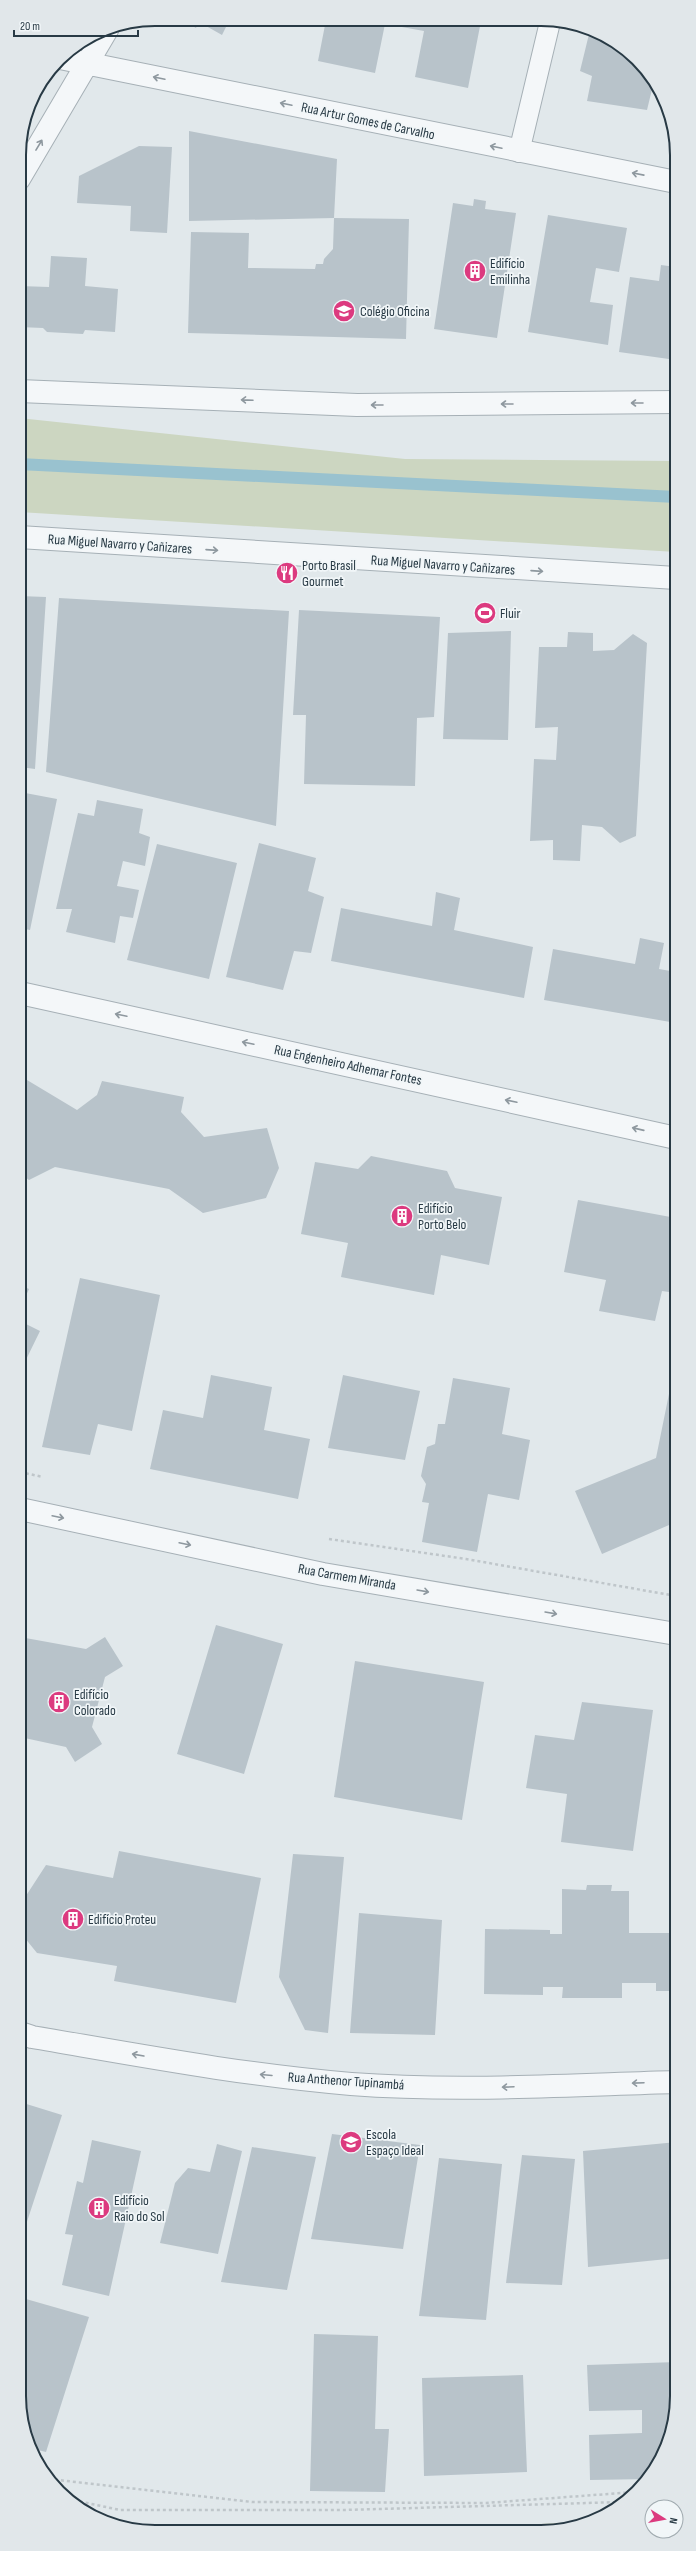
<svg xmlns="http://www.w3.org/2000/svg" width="696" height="2551" font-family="'Sofia Sans Condensed',sans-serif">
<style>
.green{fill:#ccd6c1}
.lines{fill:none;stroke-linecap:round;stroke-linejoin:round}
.stream{stroke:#99c2cf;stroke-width:12}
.building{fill:#b8c3ca}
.service-casing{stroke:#a6b0b6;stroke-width:22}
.minor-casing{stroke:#a6b0b6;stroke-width:24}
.tertiary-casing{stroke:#a6b0b6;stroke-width:24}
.path{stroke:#bfc6ca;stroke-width:2.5;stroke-dasharray:3 3;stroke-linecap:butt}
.service{stroke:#f4f7f9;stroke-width:20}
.minor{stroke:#f4f7f9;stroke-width:22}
.tertiary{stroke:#f4f7f9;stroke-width:22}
.oneway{stroke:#8e989f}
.labels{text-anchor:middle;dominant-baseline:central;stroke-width:3.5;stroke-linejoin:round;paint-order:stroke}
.street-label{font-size:14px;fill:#283a45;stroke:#f1f6f8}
.poi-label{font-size:14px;fill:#283a45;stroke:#f1f6f8;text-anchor:start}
.rim{fill:none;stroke:#283a45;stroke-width:2}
</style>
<rect width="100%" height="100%" fill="#e1e8eb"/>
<path class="green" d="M19,418L405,459L676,461V552L19,512Z
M592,2521L559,2531L429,2530Z
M118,2526L222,2530L128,2529Z"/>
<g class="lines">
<path class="stream" d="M19,464L676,497"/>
</g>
<path class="building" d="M180,19H230L222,35L199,22L196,28Z
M326,20L481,21L468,88L415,77L424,31L385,24L375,73L318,61Z
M590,30L609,37L643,65L654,81L647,110L587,101L592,76L580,71Z
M189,131L337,159L334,218L189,221Z
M139,146L172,147L167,233L130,231L131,206L77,203L79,176Z
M474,199L486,201L485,209L516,213L497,338L434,329L453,203L473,206Z
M548,215L627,228L619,272L596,268L590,302L613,305L608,345L528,332Z
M334,218L409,219L406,339L188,333L191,232L249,233L248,268L315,269L316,264H323L324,259L333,249Z
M51,256L87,258L85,286L118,289L115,332L85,330L83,334L47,332L43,328L19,327V286L49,287Z
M661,265L676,267V360L619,352L630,277L659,281Z
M19,596L46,597L35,769L20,767Z
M59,598L289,611L276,826L46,772Z
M299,610L440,617L434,717L417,718L415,786L304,784L306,715H293Z
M511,631L508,740L443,739L448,633Z
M568,632L593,633V651L614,650L633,634L647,643L636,836L620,843L602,827L582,825L580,861L553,860V840L530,841L534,759L556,760L558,727L535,728L539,647H567Z
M20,792L57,799L30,930L20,928Z
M97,800L143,809L139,833L150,837L145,866L123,861L117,886L139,890L133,918L120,916L115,943L66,932L72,909H56L78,813L94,816Z
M259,843L316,858L308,891L324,897L311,953L294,951L283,990L226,977Z
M157,844L237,863L209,979L127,960Z
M436,892L460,898L454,930L533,947L524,998L331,961L341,908L432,926Z
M640,938L664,943L659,969L676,972V1023L544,1000L553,949L635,964Z
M27,1080L77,1110L97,1095L102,1081L184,1097L181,1112L204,1137L267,1128L279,1168L266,1198L203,1213L169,1189L55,1167L29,1180L20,1173V1086Z
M371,1156L447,1171L455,1188L502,1197L489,1265L441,1255L434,1295L341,1277L348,1243L301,1234L315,1162L358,1169Z
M578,1200L676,1218V1293L662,1291L655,1321L599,1311L606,1280L564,1272Z
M80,1278L160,1295L132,1431L98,1424L90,1455L42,1447Z
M20,1285L29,1289L20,1309Z
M20,1321L40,1331L20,1372Z
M211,1375L272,1387L264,1430L310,1439L298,1499L150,1469L163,1410L203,1418Z
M343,1375L420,1391L405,1460L328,1448Z
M453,1378L510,1388L502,1434L530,1440L519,1500L488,1494L477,1552L422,1542L429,1503L422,1502L426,1484L421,1476L427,1447L435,1444L438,1424H445Z
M672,1379L676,1380V1522L602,1554L575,1491L656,1458Z
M216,1625L283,1644L244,1774L177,1754Z
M20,1637L86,1649L105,1637L123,1666L105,1677L92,1727L102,1744L75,1762L66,1747L20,1737Z
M355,1661L484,1682L462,1820L334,1797Z
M582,1702L653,1710L633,1851L561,1842L567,1794L526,1788L535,1735L574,1740Z
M119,1851L261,1878L236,2003L114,1981L117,1966L37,1953L20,1932V1905L46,1865L113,1878Z
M293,1854L344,1857L328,2033L305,2030L279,1977Z
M587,1885H612L611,1891H629V1933H677V1991H656V1983H622V1998H562L563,1987H543V1995L484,1994L485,1929L550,1930V1934H562V1889L586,1890Z
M359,1913L442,1920L435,2035L350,2033Z
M20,2102L62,2115L20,2243Z
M332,2134L420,2145L403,2249L311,2239Z
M92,2140L141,2151L109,2296L62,2285L73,2235L65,2234L77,2181L83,2183Z
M677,2142V2258L588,2267L583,2151Z
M217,2144L242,2151L218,2254L160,2243L175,2183L188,2168L210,2172Z
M252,2147L316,2157L287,2290L221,2282Z
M522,2155L575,2159L562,2285L506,2283Z
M439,2158L502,2164L486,2320L419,2316Z
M26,2299L89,2317L46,2452L30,2448L20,2414V2317Z
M314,2334L378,2336L375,2429H389L385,2492L310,2491Z
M677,2362V2405L667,2448L648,2479L590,2480L589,2435L642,2433V2410L589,2411L587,2365Z
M523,2375L527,2472L424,2476L422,2378Z"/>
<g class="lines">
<g class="service-casing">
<path id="service" d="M519,152L550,22"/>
</g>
<g class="minor-casing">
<path id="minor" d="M60,58L676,182
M19,179L108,28
M20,993L676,1138
M20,1509L323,1574L676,1634
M20,2033L32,2037C138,2055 243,2075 351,2084C459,2092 569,2085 677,2082"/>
</g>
<g class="tertiary-casing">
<path id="tertiary" d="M19,391L357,405L676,402
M19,537L676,578"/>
</g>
<path class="path" d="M20,1472L43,1477
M329,1539L466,1559L676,1596
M49,2479L252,2502L486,2503L635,2492
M68,2499L120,2510H344L622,2502"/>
<use href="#service" class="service"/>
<use href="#minor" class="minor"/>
<use href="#tertiary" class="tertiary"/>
</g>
<defs><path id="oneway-shaft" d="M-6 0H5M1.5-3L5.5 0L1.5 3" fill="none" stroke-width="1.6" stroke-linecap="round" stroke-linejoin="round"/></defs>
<g class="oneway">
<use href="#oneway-shaft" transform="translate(159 78) rotate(-168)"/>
<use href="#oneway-shaft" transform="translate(286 104) rotate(-168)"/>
<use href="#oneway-shaft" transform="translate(39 145) rotate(-59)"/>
<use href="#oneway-shaft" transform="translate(496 147) rotate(-168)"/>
<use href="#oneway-shaft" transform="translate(638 174) rotate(-169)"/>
<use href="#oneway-shaft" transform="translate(247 400) rotate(-178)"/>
<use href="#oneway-shaft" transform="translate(637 403) rotate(180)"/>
<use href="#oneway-shaft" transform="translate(507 404) rotate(180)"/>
<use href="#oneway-shaft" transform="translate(377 405) rotate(180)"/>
<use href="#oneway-shaft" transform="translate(212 550) rotate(4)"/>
<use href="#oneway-shaft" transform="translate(537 571) rotate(4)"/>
<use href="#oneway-shaft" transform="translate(121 1015) rotate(-168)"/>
<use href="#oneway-shaft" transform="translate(248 1043) rotate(-168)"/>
<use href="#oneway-shaft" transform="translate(511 1101) rotate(-168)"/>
<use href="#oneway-shaft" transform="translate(638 1129) rotate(-167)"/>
<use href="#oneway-shaft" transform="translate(58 1517) rotate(12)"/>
<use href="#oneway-shaft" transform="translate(185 1544) rotate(12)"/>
<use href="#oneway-shaft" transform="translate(423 1591) rotate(10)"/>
<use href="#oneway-shaft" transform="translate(551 1613) rotate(10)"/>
<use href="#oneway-shaft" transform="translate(138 2055) rotate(-170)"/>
<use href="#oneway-shaft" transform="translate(266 2075) rotate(-175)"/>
<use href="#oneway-shaft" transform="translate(638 2083) rotate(178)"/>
<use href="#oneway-shaft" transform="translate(508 2087) rotate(178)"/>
</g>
<defs>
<g id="building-disc" transform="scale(1.15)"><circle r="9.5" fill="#dc3a7f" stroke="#f1f6f8"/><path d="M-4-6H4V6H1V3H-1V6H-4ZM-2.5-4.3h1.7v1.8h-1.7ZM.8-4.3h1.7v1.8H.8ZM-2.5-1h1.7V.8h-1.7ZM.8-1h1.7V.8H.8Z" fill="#fff"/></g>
<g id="school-disc" transform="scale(1.15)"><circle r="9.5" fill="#dc3a7f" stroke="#f1f6f8"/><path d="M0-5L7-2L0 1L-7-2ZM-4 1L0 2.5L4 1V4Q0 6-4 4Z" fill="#fff"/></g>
<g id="restaurant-disc" transform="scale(1.15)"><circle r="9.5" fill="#dc3a7f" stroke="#f1f6f8"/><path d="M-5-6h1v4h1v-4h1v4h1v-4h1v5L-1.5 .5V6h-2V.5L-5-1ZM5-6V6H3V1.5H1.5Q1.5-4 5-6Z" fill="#fff"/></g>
<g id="stadium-disc" transform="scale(1.15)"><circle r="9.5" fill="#dc3a7f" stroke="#f1f6f8"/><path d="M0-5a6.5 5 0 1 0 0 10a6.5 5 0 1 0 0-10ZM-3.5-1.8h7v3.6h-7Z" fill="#fff"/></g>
</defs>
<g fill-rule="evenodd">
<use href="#building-disc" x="475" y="271"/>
<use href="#school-disc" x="344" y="311"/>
<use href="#restaurant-disc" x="287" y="573"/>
<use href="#stadium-disc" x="485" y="613"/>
<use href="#building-disc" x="402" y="1216"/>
<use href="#building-disc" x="59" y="1702"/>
<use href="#building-disc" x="73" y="1919"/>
<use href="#school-disc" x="351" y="2142"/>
<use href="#building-disc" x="99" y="2208"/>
</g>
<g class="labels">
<g class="street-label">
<text transform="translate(368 121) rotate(12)">Rua Artur Gomes de Carvalho</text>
<text transform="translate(120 544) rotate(4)">Rua Miguel Navarro y Cañizares</text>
<text transform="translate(443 565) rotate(4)">Rua Miguel Navarro y Cañizares</text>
<text transform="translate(348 1065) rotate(12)">Rua Engenheiro Adhemar Fontes</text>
<text transform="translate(347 1577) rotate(10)">Rua Carmem Miranda</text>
<text transform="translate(346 2081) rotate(4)">Rua Anthenor Tupinambá</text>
</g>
<g class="poi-label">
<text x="490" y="263">Edifício<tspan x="490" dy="16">Emilinha</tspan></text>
<text x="360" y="311">Colégio Oficina</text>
<text x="302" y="565">Porto Brasil<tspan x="302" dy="16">Gourmet</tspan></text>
<text x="500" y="613">Fluir</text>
<text x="418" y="1208">Edifício<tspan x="418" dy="16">Porto Belo</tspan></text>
<text x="74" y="1694">Edifício<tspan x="74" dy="16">Colorado</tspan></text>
<text x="88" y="1919">Edifício Proteu</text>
<text x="366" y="2134">Escola<tspan x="366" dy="16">Espaço Ideal</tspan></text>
<text x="114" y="2200">Edifício<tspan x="114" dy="16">Raio do Sol</tspan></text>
</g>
</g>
<path d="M0 0H696V2551H0ZM155 26H541A129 129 0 0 1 670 155V2396A129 129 0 0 1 541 2525H155A129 129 0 0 1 26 2396V155A129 129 0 0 1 155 26Z" fill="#e1e7ea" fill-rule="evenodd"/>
<path class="rim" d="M155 26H541A129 129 0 0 1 670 155V2396A129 129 0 0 1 541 2525H155A129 129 0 0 1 26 2396V155A129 129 0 0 1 155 26Z"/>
<g transform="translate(664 2519) rotate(101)"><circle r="19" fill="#f1f6f8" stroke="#a1abb0"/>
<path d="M0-3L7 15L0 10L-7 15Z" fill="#dc3a7f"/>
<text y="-6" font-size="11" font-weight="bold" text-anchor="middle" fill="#283a45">N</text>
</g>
<path d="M14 30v6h124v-6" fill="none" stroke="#283a45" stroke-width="2"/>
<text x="20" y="30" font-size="12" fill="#283a45" stroke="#f1f6f8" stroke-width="3" paint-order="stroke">20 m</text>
</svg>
